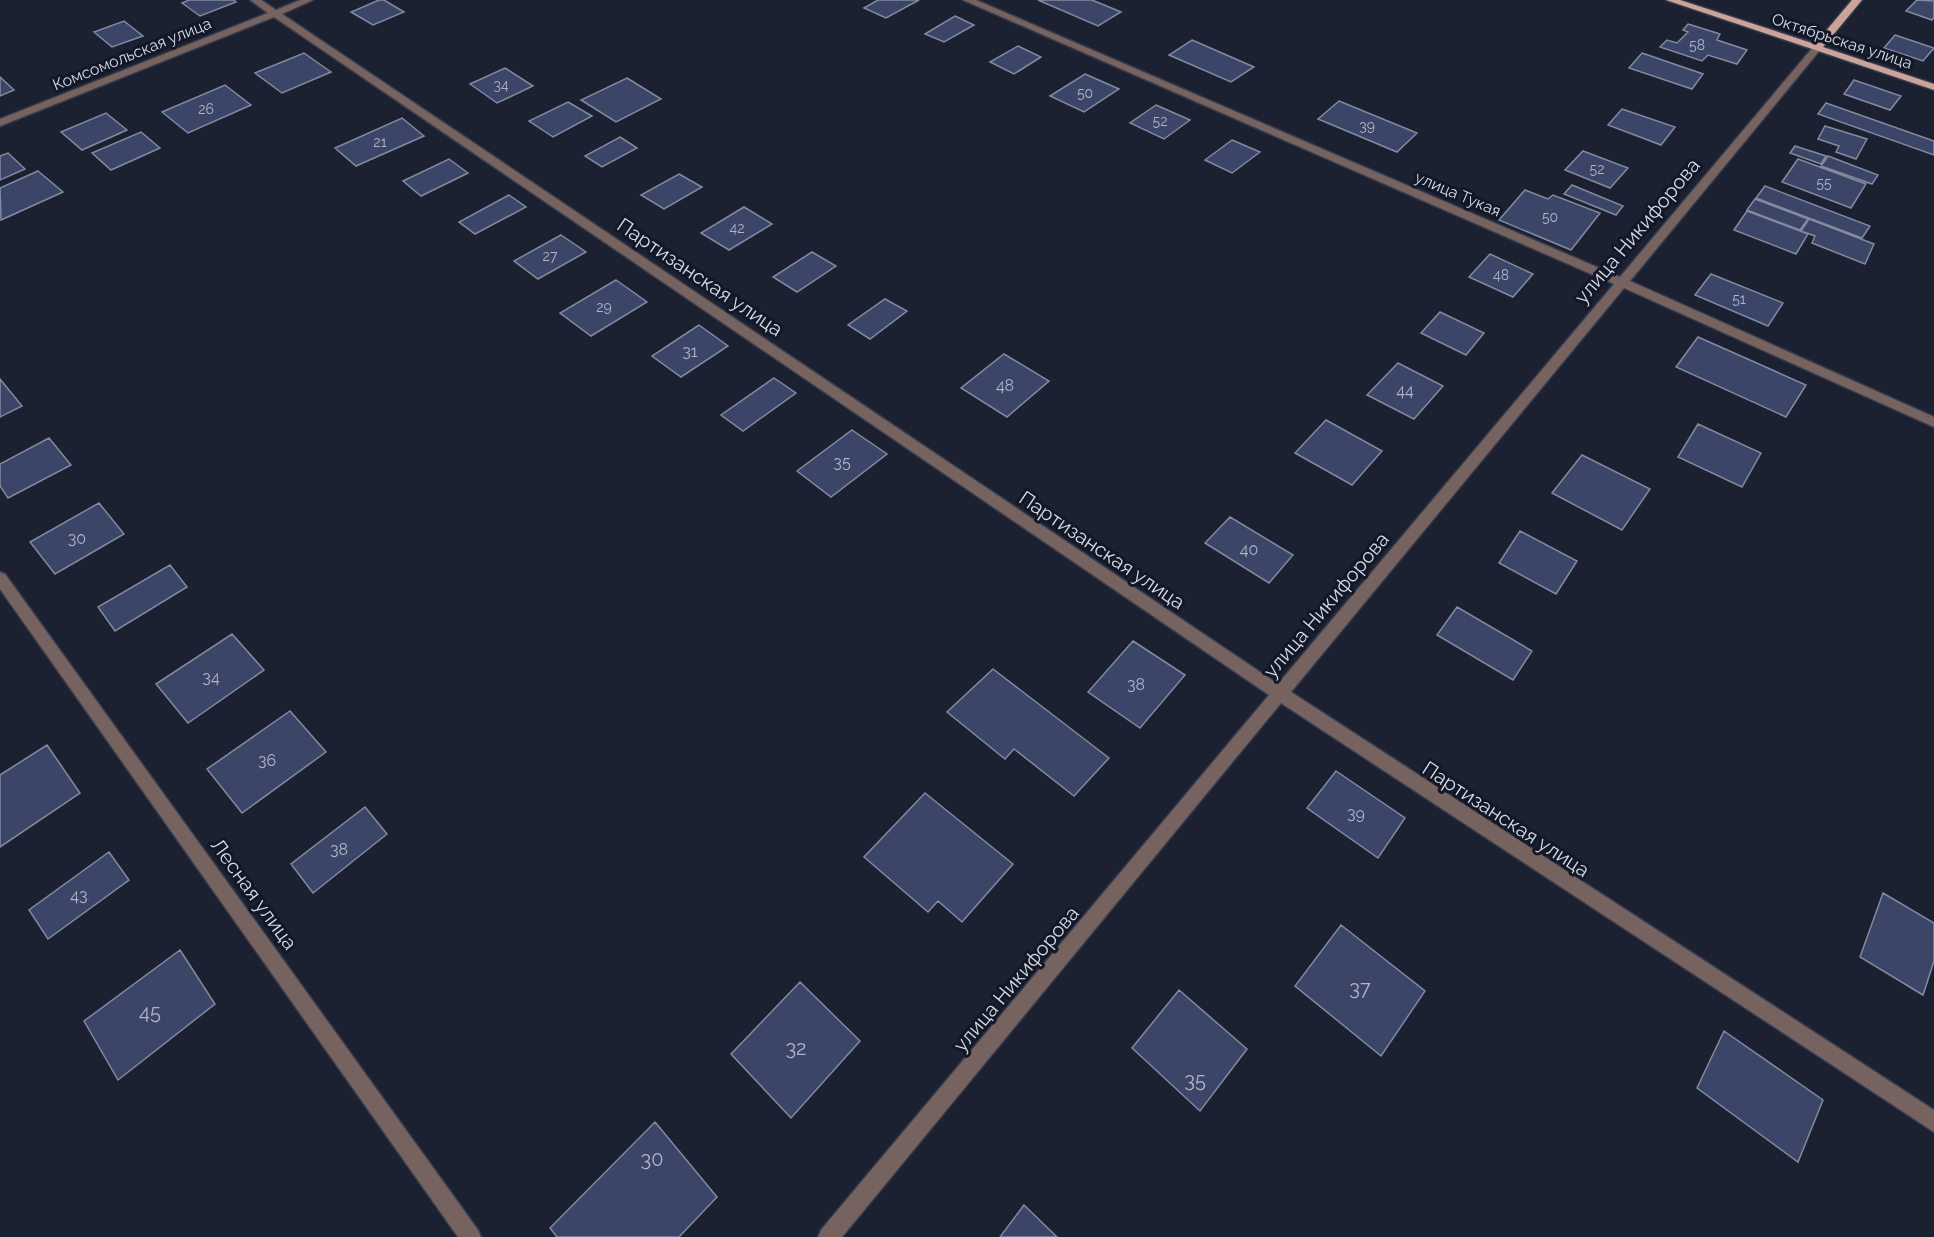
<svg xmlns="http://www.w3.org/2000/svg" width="1934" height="1237" font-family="Raleway,sans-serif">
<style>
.building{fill:#3b4567;stroke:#838a9f;stroke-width:1.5}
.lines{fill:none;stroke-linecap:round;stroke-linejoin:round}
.minor-casing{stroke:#363b4b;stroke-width:3}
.major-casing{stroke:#363b4b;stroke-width:3}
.minor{fill:#76625e;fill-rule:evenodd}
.major{fill:#cca39a;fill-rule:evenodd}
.labels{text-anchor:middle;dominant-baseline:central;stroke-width:6;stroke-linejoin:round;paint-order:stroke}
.far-number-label{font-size:14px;fill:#afb5c6}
.far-street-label{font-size:16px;fill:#d6dae5;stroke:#131828}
.number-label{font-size:16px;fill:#afb5c6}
.street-label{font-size:20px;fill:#d6dae5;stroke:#131828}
.near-number-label{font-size:20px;fill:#afb5c6}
</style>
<rect width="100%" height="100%" fill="#1c2132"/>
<path class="building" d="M189,0H234L236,2L200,16L182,3Z
M379,0H384L404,12L373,25L351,12Z
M878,0H919L886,18L864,8Z
M1038,0H1092L1121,12L1098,26Z
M1917,0L1934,1V17L1932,20L1906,11Z
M955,16L974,25L944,42L925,34Z
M124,21L143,36L112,47L94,32Z
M1688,24L1720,34L1717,40L1747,50L1737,64L1708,55L1702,61L1660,47L1667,40L1677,43L1688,32L1683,30Z
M1895,35L1934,48L1923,61L1884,48Z
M1192,40L1254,67L1231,82L1169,55Z
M1018,46L1041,57L1014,74L990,62Z
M304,53L331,72L282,93L255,73Z
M1642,53L1703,74L1692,89L1629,68Z
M505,68L533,86L497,103L470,84Z
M1085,74L1119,89L1084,112L1050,96Z
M0,77L14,90L0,96Z
M627,78L661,99L616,122L581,100Z
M1854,80L1901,96L1890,110L1844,94Z
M225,85L251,105L188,133L162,112Z
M1339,101L1417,133L1397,152L1318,119Z
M568,102L592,116L553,137L529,121Z
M1826,103L1934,141V155L1818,114Z
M1156,105L1190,120L1164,139L1130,123Z
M1622,109L1675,127L1661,145L1608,125Z
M106,113L127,130L82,150L61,132Z
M402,118L424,136L356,166L335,148Z
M1825,126L1867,139L1856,159L1836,152L1839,146L1818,139Z
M141,132L160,148L111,170L92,153Z
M620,137L637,148L602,167L585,156Z
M1232,140L1260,152L1232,173L1205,160Z
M1795,146L1826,156L1821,164L1790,153Z
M1583,151L1628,168L1610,188L1565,170Z
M8,153L25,169L0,180V156Z
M1828,156L1878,175L1872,184L1821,166Z
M449,159L468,173L421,196L403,181Z
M1798,159L1866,184L1851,208L1782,182Z
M38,171L63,192L1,220L0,188Z
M679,174L702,187L664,209L641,195Z
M1572,185L1623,206L1616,215L1564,194Z
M1765,186L1870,226L1862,238L1756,198Z
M1525,190L1548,199L1553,195L1600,213L1571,250L1499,220Z
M509,195L526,207L475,234L459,222Z
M1755,199L1808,219L1800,230L1747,210Z
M744,207L772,224L729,250L701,233Z
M1747,211L1808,234L1796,254L1734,230Z
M1809,219L1874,244L1865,264L1812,243L1815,236L1801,231Z
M561,235L586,252L538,279L514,261Z
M812,252L836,266L797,292L773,277Z
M1490,254L1533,274L1513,297L1469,277Z
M1711,274L1783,303L1768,326L1695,295Z
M616,280L647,302L591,336L560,313Z
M885,299L907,311L870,339L848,325Z
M1440,312L1484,333L1466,355L1421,333Z
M699,325L728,346L681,377L652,356Z
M1698,337L1806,385L1786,417L1676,367Z
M1004,354L1049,381L1007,417L961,388Z
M1398,363L1443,386L1414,419L1367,395Z
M774,378L796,393L743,431L721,415Z
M0,379L22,406L0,417Z
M1326,420L1382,451L1352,485L1295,453Z
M1698,424L1761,453L1742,487L1678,457Z
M852,430L887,454L831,497L797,471Z
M49,438L71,465L8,498L0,486V464Z
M1582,455L1650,489L1622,530L1552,493Z
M99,503L124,534L55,574L30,542Z
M1230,517L1293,555L1269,583L1205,543Z
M1520,531L1577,561L1556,594L1499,563Z
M170,565L187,587L115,631L98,607Z
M1457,607L1532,651L1513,680L1437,635Z
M232,634L264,670L188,723L156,684Z
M1133,641L1185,675L1140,728L1088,692Z
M993,669L1109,758L1074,796L1014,749L1005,759L947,712Z
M290,711L326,752L242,813L207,769Z
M47,745L80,793L0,847V775Z
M1336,771L1405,818L1378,858L1307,808Z
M925,793L1013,864L962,922L938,901L928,912L864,857Z
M365,807L387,834L313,893L291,864Z
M109,852L129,880L48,939L29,910Z
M1883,893L1934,923V961L1923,995L1860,957Z
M1341,925L1425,991L1381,1056L1295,986Z
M180,950L215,1004L118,1080L84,1021Z
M800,982L860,1041L791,1118L731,1054Z
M1179,990L1247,1049L1200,1111L1132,1048Z
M1724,1031L1823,1100L1798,1162L1697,1088Z
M655,1122L717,1197L679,1237H557L550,1228Z
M1024,1205L1057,1237H1000Z"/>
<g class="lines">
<g class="minor-casing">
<path id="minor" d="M250,0H261L276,10L300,0H313L282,14L1278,684L1614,284L963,0H976L1620,277L1814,46H1820V50L1630,281L1934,417V427L1624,288L1291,692L1934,1110V1132L1281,703L842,1237H818L821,1230L1269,695L274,17L0,126V119L268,13Z
M0,572L5,574L478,1230L481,1237H458L0,589Z"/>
</g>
<g class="major-casing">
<path id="major" d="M1666,0H1680L1815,44L1852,0H1862L1823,47L1934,84V90Z"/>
</g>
<use href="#minor" class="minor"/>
<use href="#major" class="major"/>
</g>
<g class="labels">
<g class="far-number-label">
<text x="1697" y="45">58</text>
<text x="501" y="85">34</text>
<text x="1085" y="93">50</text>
<text x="206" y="109">26</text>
<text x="1160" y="121">52</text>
<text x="1367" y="126">39</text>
<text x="380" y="142">21</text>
<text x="1597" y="169">52</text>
<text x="1824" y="183">55</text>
<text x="1550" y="217">50</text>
<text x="737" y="228">42</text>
<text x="550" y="256">27</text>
<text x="1501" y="275">48</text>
<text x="1739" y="299">51</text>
<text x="604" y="307">29</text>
</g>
<g class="far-street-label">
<text transform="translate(1842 41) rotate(18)">Октябрьская улица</text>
<text transform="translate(132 54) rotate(-22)">Комсомольская улица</text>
<text transform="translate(1458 194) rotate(23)">улица Тукая</text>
</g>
<g class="number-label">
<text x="690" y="351">31</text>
<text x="1005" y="385">48</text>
<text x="1405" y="390">44</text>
<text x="842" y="462">35</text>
<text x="77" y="538">30</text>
<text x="1249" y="549">40</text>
<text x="211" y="677">34</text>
<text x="1136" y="684">38</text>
<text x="267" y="760">36</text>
<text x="1356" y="813">39</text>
<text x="339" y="849">38</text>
<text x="79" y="895">43</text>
</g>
<g class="street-label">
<text transform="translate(1637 231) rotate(-50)">улица Никифорова</text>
<text transform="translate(700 277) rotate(34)">Партизанская улица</text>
<text transform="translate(1102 550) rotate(34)">Партизанская улица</text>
<text transform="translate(1326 605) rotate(-50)">улица Никифорова</text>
<text transform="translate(1506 819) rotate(33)">Партизанская улица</text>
<text transform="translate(254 894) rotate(54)">Лесная улица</text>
<text transform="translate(1016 979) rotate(-50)">улица Никифорова</text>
</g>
<g class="near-number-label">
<text x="1360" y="988">37</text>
<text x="150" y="1012">45</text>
<text x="796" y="1048">32</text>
<text x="1195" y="1080">35</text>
<text x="652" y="1159">30</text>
</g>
</g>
</svg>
